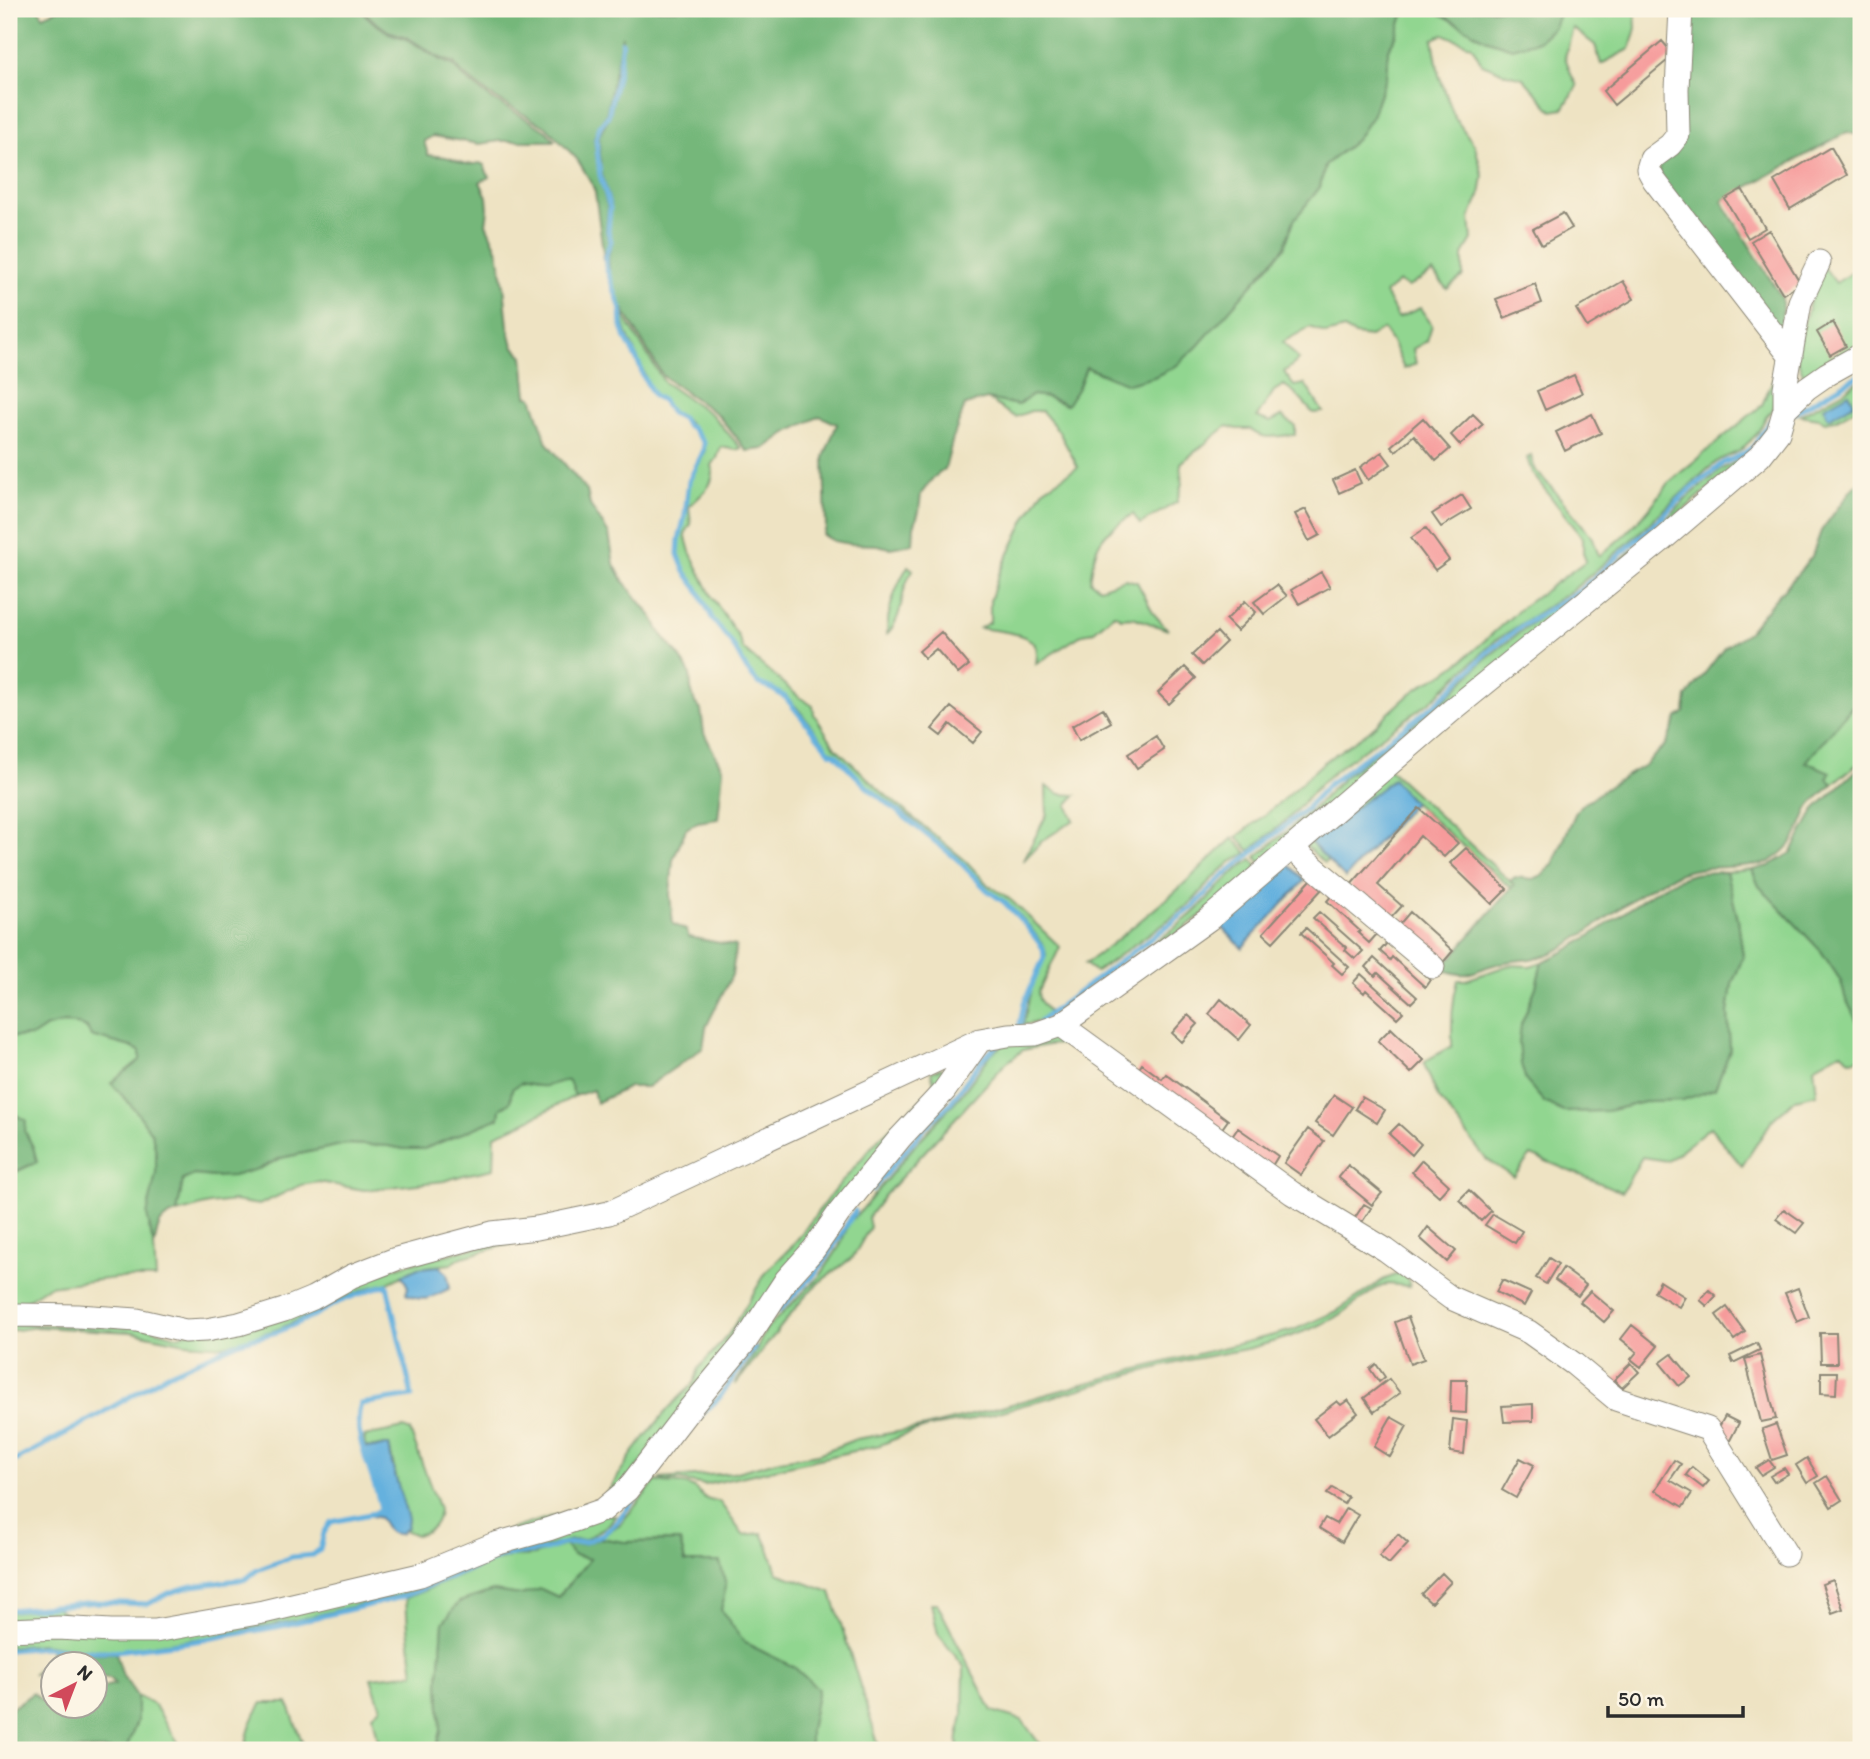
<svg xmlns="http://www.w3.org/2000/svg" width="1870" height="1759" font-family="Itim,sans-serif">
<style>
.green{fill:#91d690;stroke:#5e805e;stroke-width:2}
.forest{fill:#74b77a;stroke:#507152;stroke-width:2}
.water{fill:#65b1de;stroke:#486e84;stroke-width:2}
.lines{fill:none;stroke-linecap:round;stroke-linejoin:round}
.stream{stroke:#65b1de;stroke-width:5}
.building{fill:#f69b9b}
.minor-casing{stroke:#8c8777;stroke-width:25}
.minor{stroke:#fff;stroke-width:23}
</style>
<rect width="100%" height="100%" fill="#fcf5e5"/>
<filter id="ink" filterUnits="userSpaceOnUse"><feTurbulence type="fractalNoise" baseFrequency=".0143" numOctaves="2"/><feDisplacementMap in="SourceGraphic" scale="14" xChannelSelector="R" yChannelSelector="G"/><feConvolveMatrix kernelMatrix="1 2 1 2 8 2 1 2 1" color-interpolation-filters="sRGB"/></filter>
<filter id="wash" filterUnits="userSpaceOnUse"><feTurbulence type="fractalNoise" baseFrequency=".00686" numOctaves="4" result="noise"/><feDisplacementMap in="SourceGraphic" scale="28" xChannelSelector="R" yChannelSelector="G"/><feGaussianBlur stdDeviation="1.57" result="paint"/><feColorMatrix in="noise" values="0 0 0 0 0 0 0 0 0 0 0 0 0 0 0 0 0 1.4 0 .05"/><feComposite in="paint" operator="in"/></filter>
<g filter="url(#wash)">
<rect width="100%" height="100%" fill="#eee3c3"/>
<path class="green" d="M1419,9H1432L1485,39L1512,48L1538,41L1554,27L1561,9H1635L1636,28L1630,49L1601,64L1595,45L1573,28L1565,57L1572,76L1577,86L1563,109L1552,111L1523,78L1507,74L1482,64L1472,46L1444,34L1433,39L1439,75L1455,118L1475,146L1483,176L1480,196L1470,217L1472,240L1463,255V276L1447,289L1433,272L1408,287L1399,282L1385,293L1398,318L1420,308L1432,325L1427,341L1413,349L1416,364L1404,369L1393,344L1383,329L1370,337L1355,335L1344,329L1326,334L1310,327L1283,342L1299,360L1284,372L1294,386L1305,384L1323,412L1313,413L1294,392L1284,385L1274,391L1257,417L1270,422L1282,416L1295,426V435C1277,435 1264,442 1250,429H1237L1227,426L1181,463L1182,483L1177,502L1140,524L1133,514C1099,536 1096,541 1090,581L1100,588L1125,579L1137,582L1154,614L1168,630L1133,617L1121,618L1114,614L1093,632L1083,634L1036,664C1037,658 1038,653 1036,647C1030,632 995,631 980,628L990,622V601L999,574L1026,518L1044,489L1078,467L1058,430L1042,411H1031L1015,417L987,399L1018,405L1032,395L1047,397L1066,405L1079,386L1086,367L1103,375L1231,307L1263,273L1284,248L1294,220L1320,187L1325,165L1356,140L1372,116L1386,77L1388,50L1396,36L1403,15Z
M1821,263L1836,283L1861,266L1860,350L1805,379L1795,354Z
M622,313L664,382L712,415L741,448L736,450L721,447L717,458L712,465C717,485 701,494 689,507L691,524L685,534L690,552L712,597L738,636L743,649L799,697L813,706L814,714L835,747L882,792L966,861L988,885L1003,894L1013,902L1060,947L1038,993L1039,999L1049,1013L1034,1023L1023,1025L1031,990L1046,955L1044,946L1026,922L1005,901L987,888L957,858L910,818L868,786L835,752L830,750L798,709L786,696L773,688L758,682L748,670L732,641L713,620L698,588L686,571L679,553L680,540L686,515L690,481L705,452V443C696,433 685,415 672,412C666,402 658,400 652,392C646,382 644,371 639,361C632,345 624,331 622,313Z
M1780,363L1773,410L1766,417L1757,434L1740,451L1719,460L1708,469L1628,543L1574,589L1495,641L1431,701L1342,765L1321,783L1289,818L1250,851L1237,837L1278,804L1324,762L1369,731L1411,693L1427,682L1445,673L1464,659L1521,608L1586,561L1583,553V538L1532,473L1527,458L1531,456L1534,469L1552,488L1593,538L1599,556C1626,535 1649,513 1667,484L1762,405Z
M1861,379V405L1835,420L1825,422L1818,418L1800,415L1841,393Z
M1774,433L1264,866L1256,857L1312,810L1343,778L1442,703L1485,659L1533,622L1556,606L1573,598L1609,571L1666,520L1687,498L1722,469L1746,457Z
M908,566L913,570C898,590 906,615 887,634C887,611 896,586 908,566Z
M1860,698H1861V761L1833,784L1827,778L1830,773L1805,762Z
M1389,769L1514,885L1511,888L1414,803L1393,780L1311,842L1328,860L1324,863L1305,845Z
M1046,786L1060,794L1076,795L1067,805L1074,820L1042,841L1023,861L1047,814Z
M1233,838L1247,853L1231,862L1212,879L1193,901L1178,913L1096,972L1085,964L1113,943L1175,892Z
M1252,859L1260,869L1110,986L1104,979C1134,958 1164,938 1192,914C1213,895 1227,875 1252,859Z
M1752,870L1759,886L1821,951L1841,981L1845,997L1861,1029V1058L1851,1060L1841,1052L1814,1067L1817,1094L1796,1099L1773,1119L1742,1166L1710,1127L1668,1161L1642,1157L1622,1192L1531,1155L1514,1177L1486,1159L1438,1097L1424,1064L1427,1060L1452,1046C1452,1021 1451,1006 1458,980H1466L1509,965L1530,966L1542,962L1536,987L1521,1025L1563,1112L1607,1111L1649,1101L1683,1100L1730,1050L1728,1013L1732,984L1743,957L1738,919L1726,872Z
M64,1023C78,1024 85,1023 91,1036L131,1047L140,1051V1060L112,1083L137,1112L152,1134L156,1152V1173L154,1190L149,1204V1229L154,1247L156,1278H115L49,1286L26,1301L15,1314L9,1315V1184L12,1174L37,1162L33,1147L17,1115L9,1112V1037L33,1036L47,1027Z
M1054,1034L1075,1043L1048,1045L1023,1050L1005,1064L884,1196L868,1218L870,1227L853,1257L817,1284L802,1300L735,1385L756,1351L766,1329L820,1276L839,1247L850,1221L860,1212L915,1145L961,1095L992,1053L1003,1045Z
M941,1068L946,1072L947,1080L898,1133L833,1213L815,1240L773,1287L746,1333L614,1497L603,1506L491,1542L427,1567L440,1557L518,1527L598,1502L610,1489L632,1454L646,1436L668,1409L694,1383L699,1368L728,1335L767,1271L793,1245L828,1198L880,1137L935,1087L931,1072Z
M563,1080L570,1081L575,1096L521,1124L495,1135L494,1169L464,1175L444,1181L364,1190L319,1182L301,1185L259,1205L234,1201L209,1204L177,1213L183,1180L194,1175L214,1177L261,1168L281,1158L346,1144L388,1146L404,1149H424L499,1118L500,1109L510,1101L512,1088L521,1083C537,1086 548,1087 563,1080Z
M632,1211L598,1228L518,1242L462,1257L451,1264L418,1268L388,1283L371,1287L331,1303L307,1316L281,1328L224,1346L186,1343L132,1332L37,1327L9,1331V1324L144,1327L177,1336L407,1264Z
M1398,1274L1406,1275L1410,1286L1388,1284L1377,1288L1340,1315L1316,1327L1286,1338L1251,1348L1188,1360L1140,1372L967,1421L929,1427L907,1434L880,1445L705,1485L678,1480L667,1482L659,1479L733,1473L780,1460L818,1454L856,1439L921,1428L965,1417L1145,1367L1294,1330L1337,1311L1383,1280Z
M404,1428L410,1431L439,1509C438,1525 431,1531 416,1535L404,1530L407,1527L389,1445C380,1444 376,1449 365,1447L364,1436Z
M656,1481C669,1486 678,1481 690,1486C704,1492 699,1501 719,1501L743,1535L762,1533L770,1551L777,1573L831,1592L880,1750H810V1730L818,1689L794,1667L745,1643L721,1610L726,1585L685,1562L680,1541L624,1542L599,1538L620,1524Z
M604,1513L615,1516L610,1523L601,1530L584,1540H571L538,1549L498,1555L406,1593L301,1619L210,1637L116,1650L73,1649L42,1644L9,1647V1633L217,1623Z
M565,1545L573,1555L590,1559L558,1597L541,1589L521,1595L493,1591L459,1602L443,1623L439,1678L441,1731L436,1750H380L373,1715L381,1708L371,1678L414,1673L408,1628L406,1598L495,1561L511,1557L534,1555Z
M931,1603H937L992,1711L1022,1720L1044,1750H957L958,1736L963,1716L964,1667L938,1634Z
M56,1607L69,1616L150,1628L9,1627V1612Z
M137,1696L155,1706L183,1750H128V1744L137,1721Z
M262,1703H288L305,1750H245C247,1733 252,1717 262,1703Z"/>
<path class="forest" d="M9,9H39L43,16L59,9H359L373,22L389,33L407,39L440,60L453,65L461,75L490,98L532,122L546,131L555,141H500L479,144L433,136L424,141L428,155C434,156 440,156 446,157C461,161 463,167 480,163L484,165L489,177L480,182L487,197L488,209L486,224L498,251L504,286L508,326L513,346L523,356L527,396L532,397L547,443L587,491L590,505L609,534L614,564L624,582L654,619L659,631L681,658L690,674L691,689L695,703L701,710L704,733L723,770L718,819L698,822L686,829L673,860L670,894L673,924L686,930L689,937L736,946L732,975L706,1027L703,1048L647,1087H629L596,1103L593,1090L575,1096L569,1081C560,1079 555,1085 546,1086C537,1087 530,1085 521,1083L512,1089L510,1102L500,1109L499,1118L424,1149H404L388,1146L346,1144L281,1158L261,1168L233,1176L214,1177L194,1175L183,1180L177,1213C157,1219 158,1228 154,1247L147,1215L156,1173V1152L152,1134L137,1112L111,1083L140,1060V1051L131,1047L91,1036L87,1028L77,1024L64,1023L47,1027L33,1036L9,1037Z
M362,9H1419L1403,15L1396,36L1388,50L1386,77L1372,116L1356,140L1325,165L1320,187L1294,220L1284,248L1197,347L1176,366L1154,377L1128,384L1086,367L1079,386L1067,405L1047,397L1032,395L1018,405L987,399L965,405L953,438L945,469L933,478L921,494L919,511L914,527L913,544L890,548L877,545L850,544L834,541L823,535L826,528L824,457L837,424L820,416L786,433L764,449L747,451L718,415L663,376L621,306L610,280L608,256L612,242L608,231L611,206L601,171L599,136L610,115L619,72L622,36L606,115L599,126L594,138L599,175L608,209L606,231L609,242L605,255V266L595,192L591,182L577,159L546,127L490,95L462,73L454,63L438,57L407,37L388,31L373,20Z
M1432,9H1561L1554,27L1538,41L1512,48L1485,39Z
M1684,9H1861V136L1847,132L1722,201L1782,298V343L1658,180L1661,163L1675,153Z
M1861,480V698H1859L1806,762L1830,772L1827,778L1833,784C1826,791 1816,798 1810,806C1807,810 1805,816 1803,821C1795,840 1789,850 1771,861C1765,865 1757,865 1750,865C1727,869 1703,865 1681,873C1634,890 1599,930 1554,952C1536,961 1517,959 1497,964C1470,971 1471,980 1441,969L1514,885L1510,881L1515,877L1533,879L1543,875L1553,864L1575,814L1580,806L1617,781L1645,765L1666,744L1677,718L1685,712L1687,697L1724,648L1748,632L1775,599L1801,570L1812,556L1821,531L1851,490Z
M1861,766V1029L1845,997L1841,981L1821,951L1759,886L1752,870L1769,866L1791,853L1815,809Z
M1726,872L1738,919L1743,957L1732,984L1728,1013L1730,1050L1715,1089L1683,1100L1649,1101L1607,1111L1563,1112L1544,1102L1526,1081L1521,1064L1519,1042L1521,1025L1536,987L1542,962C1571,950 1596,932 1622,914C1645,898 1665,882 1693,874C1704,872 1715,872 1726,872Z
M9,1112L26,1120L25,1132L33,1147L37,1162L12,1173L9,1184Z
M599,1538L624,1542L680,1541L685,1562H720L726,1585L721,1610L745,1643L794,1667L818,1689L810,1730V1750H436L441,1731L439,1678L443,1623L459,1602L493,1591L521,1595L541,1589L558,1597L590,1559L573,1555L565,1545L584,1544Z
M51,1650L76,1653H116L123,1676L137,1696V1721L128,1744V1750H9V1710L33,1693L42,1701L52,1698V1706H94L95,1689L115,1684L109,1678L95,1676L94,1664H52V1674L46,1676L34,1674L48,1658Z"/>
<path class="water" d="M1849,393L1854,403L1829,418L1826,414L1824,407Z
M1393,779L1414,803L1345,878L1310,842Z
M1288,864L1305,880L1242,948L1219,924Z
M439,1266L447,1273L450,1288C432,1297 426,1304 406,1294L408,1287L402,1275L418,1268Z
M385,1445H389L392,1464L408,1519L407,1527L400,1534C386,1535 388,1528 380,1518L372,1516L381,1509L363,1448L365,1447L374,1448Z"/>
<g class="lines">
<path class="stream" d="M622,42L618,72L608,116L600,126L596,139L600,175L610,208L608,231L611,241L606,254V267L621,309L622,326L626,339L640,366L642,374L654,396L662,400L671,413L682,418L686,425L692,428L704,443L703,452L689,481L685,515L679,540L678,554L685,572L697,588L713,620L731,642L747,670L758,683L772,689L785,697L830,752L835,754L867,787L957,859L987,890L1004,902L1025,924L1043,948L1044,957L1024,1003L1019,1029
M1794,413L1861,374
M1040,1021L1193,907L1222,877L1305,810L1328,785L1438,702L1489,651L1523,625L1578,592L1658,521L1685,494L1723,463L1742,455L1754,446L1772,419
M872,1190L925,1127L950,1103L981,1061L996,1046
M778,1311L813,1276L826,1259L855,1211
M689,1427L719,1398L754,1348
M9,1464L99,1415L168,1374L240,1342L280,1331L311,1317L336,1303L375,1288L387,1285L412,1396L361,1404C350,1434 376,1479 381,1509L375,1513L331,1522L324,1533L320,1549L313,1555L292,1557L257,1570L246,1579L192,1586L169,1593L148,1604L96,1602L9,1610
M9,1650L45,1647L76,1651H116L190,1642L276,1627L402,1597L503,1556L546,1550L562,1544L585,1542L603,1534L615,1524L639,1493"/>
</g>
<g id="blocks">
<path class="building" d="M1662,41L1674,55L1614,105L1603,91Z
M1831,147L1847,175L1790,209L1774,181Z
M1742,189L1765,228L1748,238L1725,199Z
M1563,213L1572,228L1542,245L1533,229Z
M1769,230L1801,284L1783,294L1751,241Z
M1623,281L1634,299L1587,327L1576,309Z
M1535,284L1542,303L1504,318L1496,299Z
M1833,322L1846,346L1830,355L1817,332Z
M1574,375L1582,393L1545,410L1537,391Z
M1473,414L1483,424L1460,445L1451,435Z
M1592,414L1601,433L1565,451L1556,432Z
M1423,418L1450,449L1436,461L1414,435L1396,451L1391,446Z
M1382,452L1391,464L1368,480L1360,467Z
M1355,470L1361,483L1339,493L1333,480Z
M1462,495L1471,509L1441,527L1432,514Z
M1306,509L1320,535L1309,541L1295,514Z
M1426,528L1449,560L1435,570L1411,538Z
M1321,572L1330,587L1299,604L1291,590Z
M1277,585L1287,596L1264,614L1254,602Z
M1245,601L1256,612L1237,631L1226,620Z
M941,632L969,665L958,674L936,649L925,658L919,651Z
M1217,632L1226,642L1202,665L1192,655Z
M1185,667L1196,678L1169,704L1158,693Z
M951,707L982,732L973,743L950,724L941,736L932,729Z
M1103,708L1111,722L1079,740L1072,726Z
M1156,736L1164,750L1137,768L1128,754Z
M1419,808L1458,843L1444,857L1420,836L1378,885L1402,906L1388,921L1349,887Z
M1466,848L1507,889L1492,904L1450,863Z
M1312,879L1323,888L1273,942L1263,933Z
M1333,894L1377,934L1369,943L1358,933L1360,931L1327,901Z
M1319,912L1363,951L1355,959L1345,950L1347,948L1313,918Z
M1410,912L1453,951L1440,966L1397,927Z
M1306,928L1349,967L1342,974L1332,965L1334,963L1301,933Z
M1388,942L1430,980L1425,987L1392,957L1390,960L1380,951Z
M1374,958L1417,997L1411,1003L1378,973L1375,976L1366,967Z
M1361,974L1403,1012L1397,1018L1366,990L1364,993L1353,983Z
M1221,999L1251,1025L1239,1040L1209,1014Z
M1188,1015L1198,1024L1182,1042L1172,1033Z
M1391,1028L1424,1060L1411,1073L1378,1041Z
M1142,1064L1162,1079L1166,1074L1228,1120L1216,1137L1134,1076Z
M1334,1095L1352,1107L1333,1135L1315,1123Z
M1362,1097L1385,1110L1377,1123L1355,1109Z
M1399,1124L1421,1144L1412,1155L1389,1134Z
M1238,1128L1278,1156L1272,1166L1227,1144Z
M1308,1129L1324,1141L1301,1175L1284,1163Z
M1422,1160L1449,1185L1439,1196L1412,1172Z
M1348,1165L1382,1193L1372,1205L1338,1177Z
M1469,1190L1491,1211L1481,1221L1459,1200Z
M1364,1204L1371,1208L1357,1230L1350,1225Z
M1784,1209L1804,1223L1796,1233L1776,1219Z
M1493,1214L1522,1231L1515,1243L1485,1225Z
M1428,1227L1456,1251L1447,1262L1420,1238Z
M1549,1258L1558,1264L1546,1284L1536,1278Z
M1563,1268L1586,1285L1578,1296L1555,1280Z
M1502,1280L1531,1293L1524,1306L1496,1292Z
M1660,1281L1685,1297L1679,1307L1654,1292Z
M1798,1288L1809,1317L1797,1322L1785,1293Z
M1709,1290L1716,1296L1707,1306L1700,1300Z
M1590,1291L1614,1311L1604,1322L1580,1302Z
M1727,1307L1745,1332L1734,1340L1716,1315Z
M1408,1317L1424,1359L1410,1364L1395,1322Z
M1632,1325L1658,1346L1641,1367L1631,1359L1637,1352L1621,1339Z
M1820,1333H1836L1837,1363H1821Z
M1757,1343L1760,1350L1733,1363L1730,1356Z
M1672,1354L1691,1377L1679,1386L1660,1363Z
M1760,1355L1776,1419L1761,1422L1745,1359Z
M1631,1363L1639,1372L1622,1388L1614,1380Z
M1376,1364L1385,1377L1379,1382L1370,1369Z
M1821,1372H1837L1836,1394L1821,1393Z
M1389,1379L1400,1393L1374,1412L1364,1398Z
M1451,1380H1467L1466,1413L1450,1412Z
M1348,1400L1358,1413L1328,1436L1314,1419L1337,1401L1341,1405Z
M1533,1404V1421L1504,1422L1502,1406Z
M1725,1416L1739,1423L1728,1444L1714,1436Z
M1391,1417L1407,1426L1390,1457L1374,1447Z
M1453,1419L1467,1421L1464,1454L1450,1452Z
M1776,1424L1787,1455L1772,1460L1762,1429Z
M1520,1458L1534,1465L1516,1498L1502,1490Z
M1807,1458L1818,1476L1807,1483L1796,1465Z
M1674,1460L1681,1464L1670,1480L1692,1493L1683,1507L1655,1490Z
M1769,1460L1774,1467L1761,1475L1756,1468Z
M1692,1467L1709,1481L1703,1488L1686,1475Z
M1784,1468L1788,1474L1774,1482L1770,1476Z
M1827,1476L1842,1500L1831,1507L1816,1483Z
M1332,1488L1348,1497L1344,1504L1327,1494Z
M1346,1508L1358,1515L1342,1542L1319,1528L1325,1518L1336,1524Z
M1398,1534L1408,1543L1389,1564L1379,1556Z
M1442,1573L1451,1582L1431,1603L1421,1594Z
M1833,1580L1843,1609L1832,1613L1822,1584Z"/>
</g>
</g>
<g filter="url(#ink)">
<use href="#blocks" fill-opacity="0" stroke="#8c8777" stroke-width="2"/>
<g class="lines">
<g class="minor-casing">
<path id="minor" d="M1681,9L1677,89L1678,135L1670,145L1651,159L1648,169L1654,180L1791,357
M1785,409V388L1800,302L1819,262
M1291,848L1433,967
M1061,1025L1292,1193L1386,1250L1451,1298L1529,1332L1574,1364L1616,1399L1708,1429L1786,1554
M9,1317L19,1315L78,1316L137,1320L185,1331L206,1330L239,1324L284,1310L313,1298L352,1276L396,1259L492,1233L537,1228L609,1213L980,1040L1008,1035L1035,1034L1061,1025L1209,919L1451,711L1663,539L1760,456L1778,433L1785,409L1807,388L1827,374L1861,355
M9,1630L58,1628L111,1631H155L263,1612L420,1575L495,1544L549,1529L603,1510L627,1490L691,1407L745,1342L786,1280L814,1249L839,1213L900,1138L944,1091L978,1043"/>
</g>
<use href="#minor" class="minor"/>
</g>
</g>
<rect width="1870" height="1759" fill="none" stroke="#fcf5e5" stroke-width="35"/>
<g transform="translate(74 1685) rotate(42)"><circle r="33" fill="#fcf5e5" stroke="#a8a49b" stroke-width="2"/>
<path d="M0-5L12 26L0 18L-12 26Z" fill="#d1495b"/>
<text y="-10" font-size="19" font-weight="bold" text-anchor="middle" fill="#2b2b2b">N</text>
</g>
<path d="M1608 1706v10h135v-10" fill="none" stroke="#2b2b2b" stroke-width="3.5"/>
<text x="1618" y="1706" font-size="21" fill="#2b2b2b" stroke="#fcf5e5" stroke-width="5" paint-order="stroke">50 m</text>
</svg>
